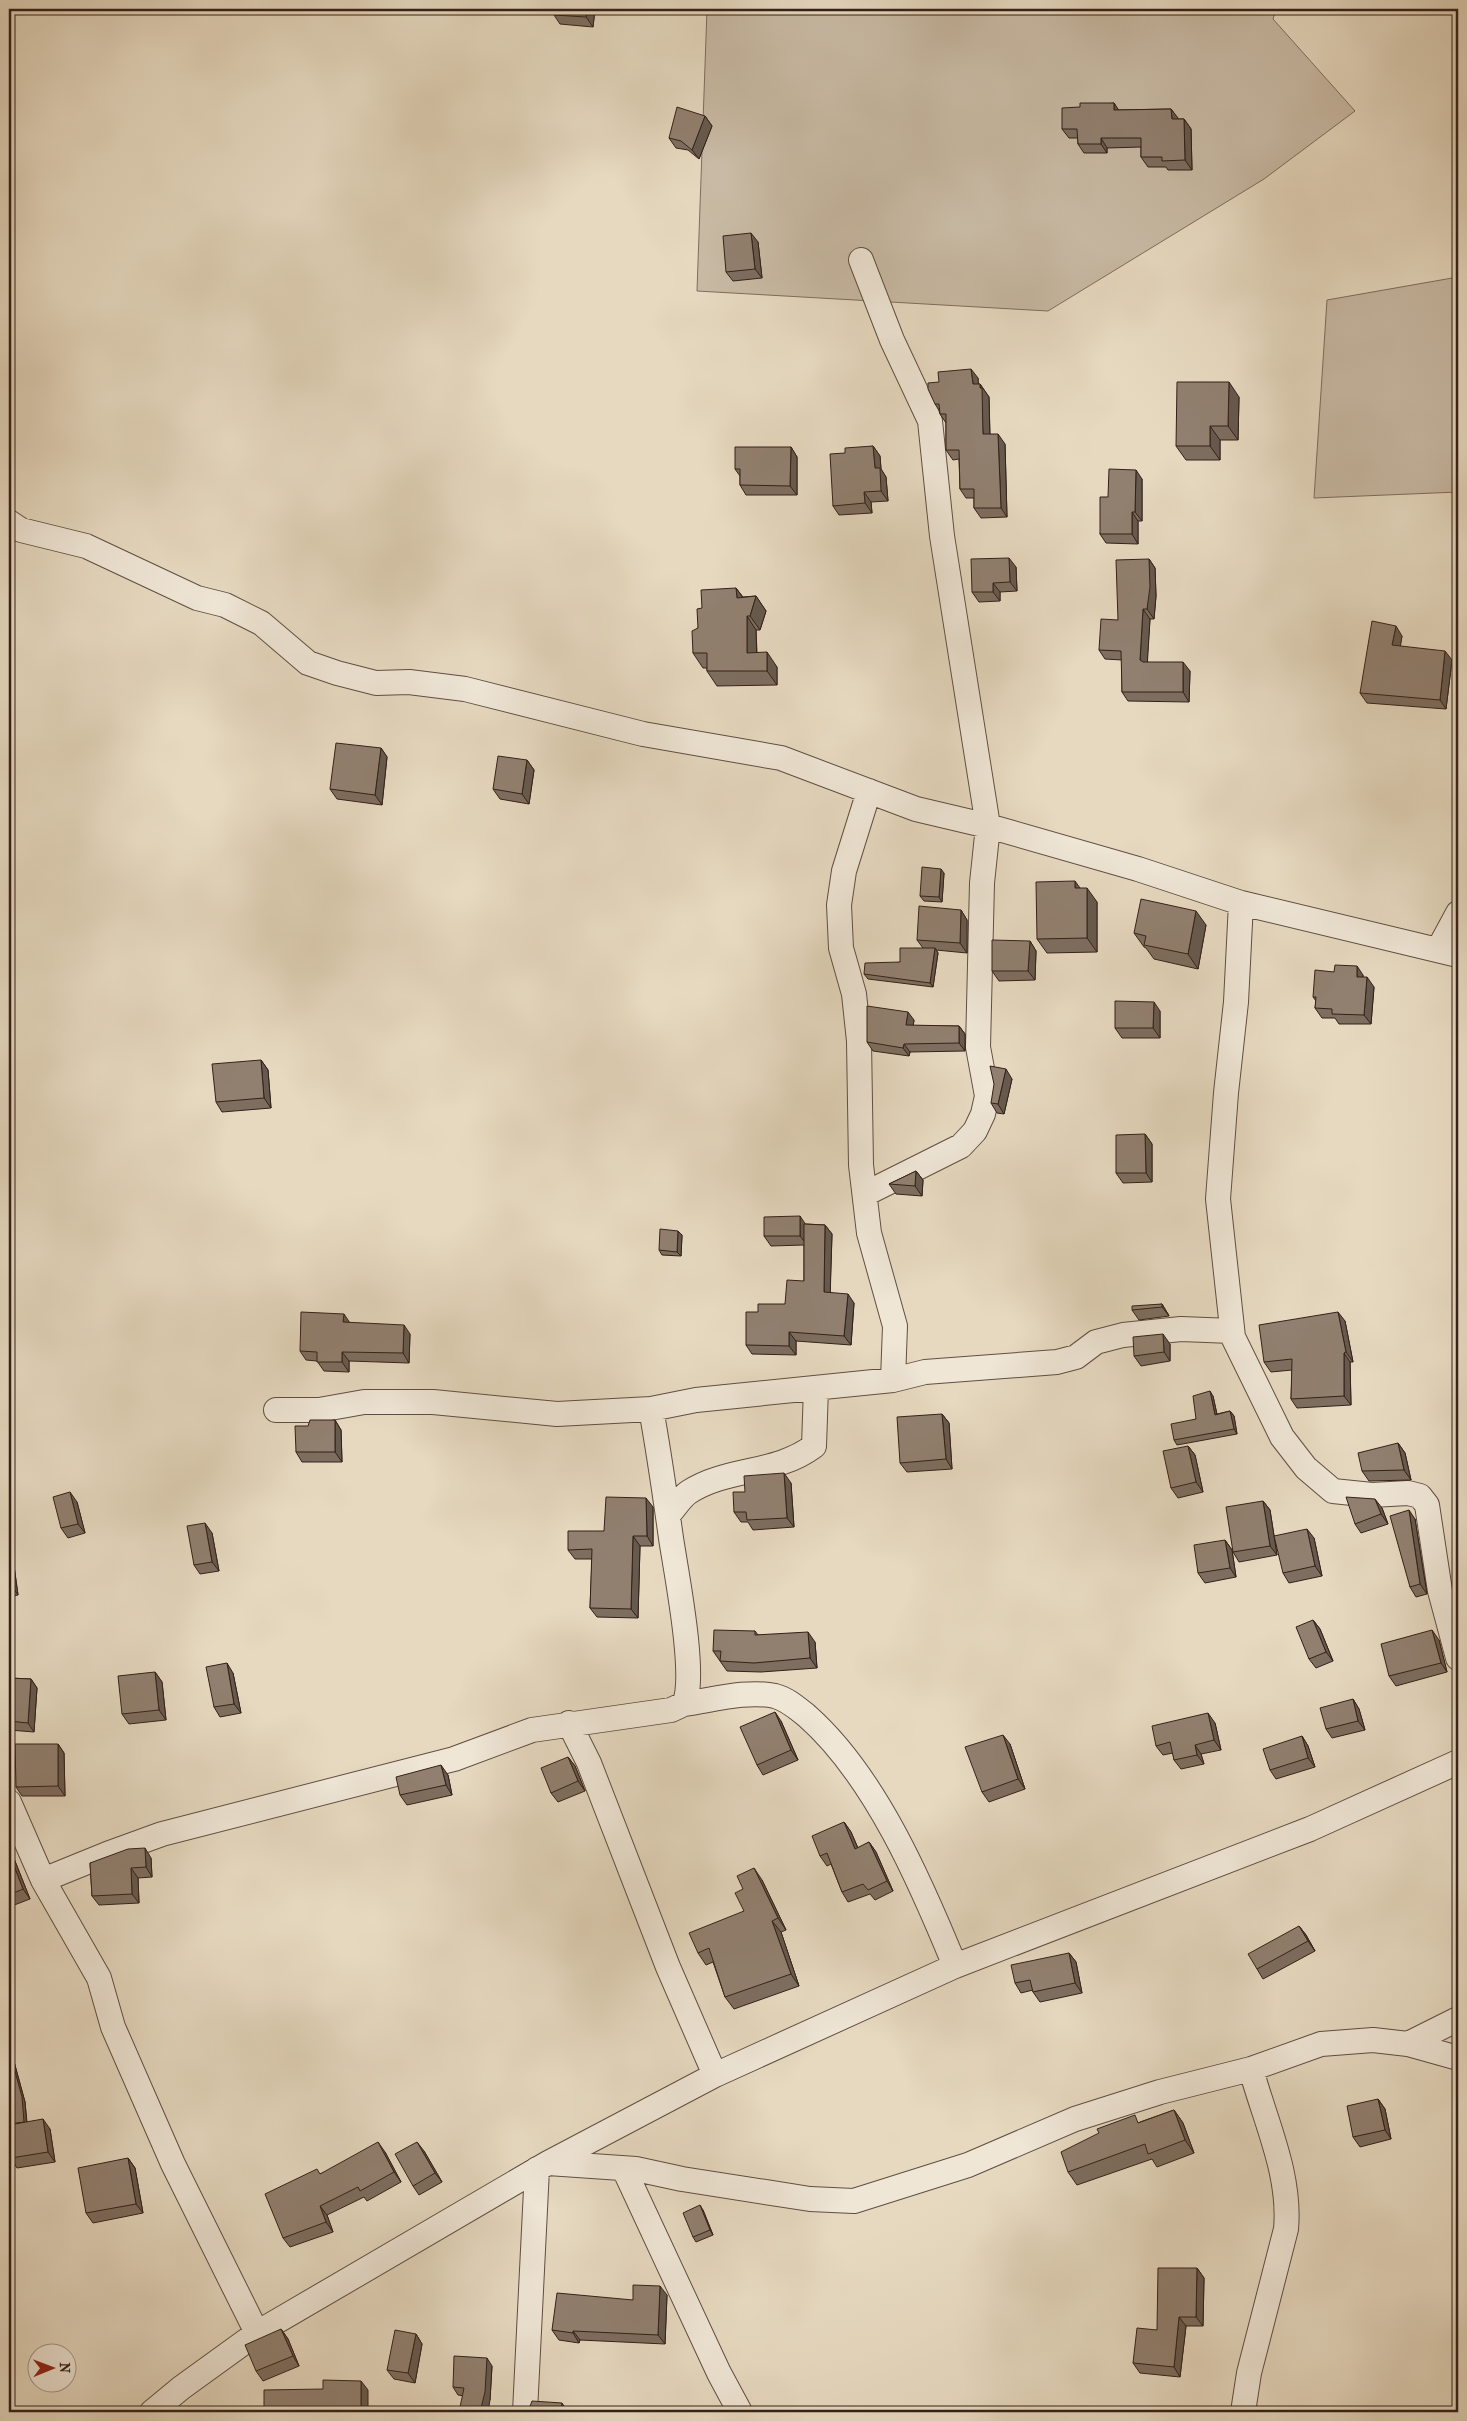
<svg xmlns="http://www.w3.org/2000/svg" width="1467" height="2421" font-family="'IM FELL French Canon',serif">
<style>
.green{fill:#c8baa4;stroke:#7e6d5e}
.lines{fill:none;stroke-linecap:round;stroke-linejoin:round}
.minor-casing{stroke:#604e43;stroke-width:26}
.minor{stroke:#efe6d6;stroke-width:24}
.wall{fill:#7d6e60;stroke:#342019}
.shaded-wall{fill:#665a4e;stroke:#342019}
.building{fill:#918070;stroke:#342019}
</style>
<rect width="100%" height="100%" fill="#e6d9c0"/>
<filter id="stains"><feTurbulence type="fractalNoise" baseFrequency=".004" numOctaves="4"/><feColorMatrix values="0 0 0 0 .2 0 0 0 0 .09 0 0 0 0 .02 0 0 0 .5 -.17"/></filter>
<radialGradient id="worn" r=".72"><stop offset=".6" stop-color="#630" stop-opacity="0"/><stop offset="1" stop-color="#630" stop-opacity=".3"/></radialGradient>
<path class="green" d="M707,9H1276L1273,19L1355,111L1264,179L1048,311L697,291Z
M1458,277V492L1314,498L1327,300Z"/>
<g class="lines">
<g class="minor-casing">
<path id="minor" d="M861,260L892,340L930,421L942,536L988,826L982,883L978,1047L987,1096L983,1114L975,1131L961,1146L865,1194
M9,522L21,530L86,546L197,598L225,605L261,623L308,663L337,673L376,683L409,682L465,689L643,734L781,758L916,809L988,826L1138,869L1241,903L1458,955
M869,791L844,871L839,905L841,948L854,994L859,1041L861,1165L869,1233L895,1326L893,1380
M1241,903L1236,1002L1226,1093L1218,1199L1233,1337L1282,1437L1306,1468L1333,1491L1372,1495L1408,1493L1420,1496L1427,1505L1440,1591L1458,1658
M1438,950L1458,913
M276,1410H319L364,1402H433L557,1414L651,1409L696,1400L893,1380L925,1372L1057,1362L1076,1357L1096,1342L1123,1335L1181,1329L1232,1331
M668,1515C675,1508 681,1497 689,1492C728,1467 775,1475 814,1446L816,1388
M684,1704C713,1700 746,1690 775,1696C787,1699 797,1708 807,1716C875,1776 921,1883 955,1966
M569,1723L589,1763L668,1967L715,2075
M9,1802L43,1880L99,1978L113,2027L173,2164L257,2333
M43,1880L107,1854L162,1834L454,1759L532,1730L671,1710L684,1704C697,1677 676,1572 671,1538C665,1495 659,1452 651,1409
M1408,2044L1458,2019
M548,2163L636,2169L682,2179L810,2199L854,2201L968,2165L1075,2119L1160,2092L1251,2069L1321,2044L1373,2040L1408,2044L1458,2058
M624,2169L719,2373L740,2412
M152,2412L181,2388L257,2333L548,2163L715,2075L955,1966L1310,1829L1458,1762
M525,2412L537,2169
M1243,2412L1249,2373L1286,2229C1291,2174 1265,2121 1251,2069"/>
</g>
<use href="#minor" class="minor"/>
</g>
<path class="wall" d="M554,9H595L593,27L560,24L554,15Z
M1114,103L1118,110L1171,109L1178,119H1184L1191,129L1192,170H1168L1166,167H1148L1141,157V147L1107,148V153H1084L1078,144V138H1069L1062,129L1080,107Z
M705,116L712,126L699,159L688,150L676,148L669,138Z
M758,242L762,278L733,281L726,272Z
M978,378V384H980L989,397L990,434L1005,444L1007,517L981,518L974,508V498H966L960,489L959,459L953,460L946,450V423L940,414L939,410L935,404Z
M1239,397L1238,440H1220V460H1186L1176,446Z
M873,446L880,456L881,469L886,477L888,501L871,502L872,513L839,515L833,506L845,453Z
M791,447L797,457V495H746L740,485V476L735,469Z
M1142,479V521H1138V544L1106,543L1100,534L1108,497Z
M1149,559L1155,568L1156,596L1154,619H1150L1147,662L1190,671L1189,702L1128,701L1122,692V660L1105,659L1099,650L1118,620Z
M1016,567L1017,591L1000,592V601L979,602L972,592Z
M736,588L743,597L756,596L766,611L760,630H756L757,653L777,667V685L717,686L707,671V668H703L693,653L702,608Z
M1402,636L1400,646L1452,660L1446,709L1367,703L1360,693Z
M381,748L387,757L382,805L337,799L330,789Z
M527,760L534,770L529,804L500,799L493,789Z
M944,873L942,902L924,901L920,896Z
M1080,888L1097,902V952L1047,953L1037,939Z
M961,910L967,920V953L936,950L938,953L933,987L868,979L864,974L900,962L923,948L917,940Z
M1206,925L1198,969L1154,959L1146,948L1144,947L1134,933Z
M1030,941L1036,951L1035,980L999,981L992,971Z
M1363,975V977L1374,987L1371,1024H1339L1335,1018H1322L1315,1008L1316,1001L1313,997Z
M1160,1011V1038H1122L1115,1028Z
M914,1020L913,1026H959L965,1034V1051L910,1052L909,1056L873,1051L867,1042Z
M261,1060L268,1070L271,1108L222,1112L216,1102Z
M1012,1079L1004,1114L997,1113L991,1103Z
M1145,1134L1152,1144V1182L1123,1183L1116,1173Z
M916,1171L923,1180L922,1196L896,1194L889,1184Z
M806,1224L825,1225L832,1234L830,1292L854,1303L851,1345L796,1341V1355L752,1354L746,1345L785,1304L804,1281V1245L771,1246L764,1236Z
M678,1231L682,1235L681,1256L662,1255L659,1250Z
M1162,1304L1168,1314L1169,1316L1139,1320L1132,1310Z
M1345,1321L1353,1362H1350L1351,1405L1297,1408L1291,1399L1292,1370L1271,1372L1264,1362Z
M350,1323L410,1334L409,1363L349,1361V1372L324,1371L317,1361L306,1360L300,1351Z
M1170,1344V1361L1141,1366L1134,1356Z
M1213,1396L1217,1414L1230,1411L1234,1416L1237,1434L1177,1445L1174,1440L1196,1419Z
M942,1414L949,1423L952,1469L907,1472L900,1463Z
M335,1420L341,1430L342,1462H302L296,1452L308,1426Z
M1398,1443L1405,1453L1411,1480L1369,1481L1362,1471Z
M1188,1446L1195,1455L1203,1492L1178,1498L1171,1488Z
M791,1483L794,1527L753,1530L748,1522H741L734,1512L745,1492Z
M1263,1501L1270,1510L1277,1555L1239,1562L1233,1552Z
M77,1502L85,1533L68,1538L61,1528Z
M653,1507V1546H640L638,1618L597,1617L590,1608L592,1559H575L568,1550L604,1531Z
M1382,1508L1388,1524L1361,1533L1355,1524Z
M1415,1519L1427,1594L1416,1597L1410,1587Z
M212,1533L219,1571L200,1574L194,1565Z
M1314,1538L1322,1576L1289,1583L1283,1573Z
M1225,1540L1232,1550L1236,1577L1205,1583L1198,1573Z
M9,1559L14,1566L18,1595L9,1597Z
M1313,1620L1320,1629L1333,1661L1316,1668L1309,1659Z
M755,1631L758,1635L815,1642L817,1668L761,1672L727,1671L713,1651Z
M1439,1640L1447,1672L1396,1686L1389,1676Z
M155,1672L162,1682L166,1720L129,1724L122,1714Z
M233,1673L241,1713L220,1717L214,1707Z
M9,1678L31,1679L37,1688L34,1732L9,1730Z
M1353,1699L1359,1709L1365,1730L1332,1738L1326,1729Z
M781,1721L798,1760L763,1775L757,1765Z
M1215,1723L1221,1750L1201,1754L1204,1764L1181,1769L1174,1760L1173,1753L1163,1755L1156,1746Z
M1302,1736L1308,1746L1315,1767L1276,1779L1270,1770Z
M58,1744L64,1753L65,1796H22L16,1787Z
M1010,1744L1025,1789L989,1802L982,1792Z
M568,1757L575,1766L585,1791L558,1802L551,1793Z
M448,1775L452,1795L407,1805L400,1795Z
M844,1822L851,1832L858,1848L869,1842L876,1852L893,1891L875,1900L870,1894L848,1902L842,1892L831,1864L827,1866L820,1856Z
M9,1848L11,1851L30,1899L9,1907Z
M151,1858L152,1877L138,1878L139,1903L99,1905L92,1896L90,1863Z
M762,1880L786,1930L781,1932L799,1986L734,2009L725,1997L713,1962L706,1965L698,1953L744,1911Z
M1299,1926L1306,1935L1315,1951L1263,1979L1257,1969Z
M1069,1953L1076,1962L1082,1993L1040,2002L1033,1992V1990L1021,1993L1015,1983Z
M13,2058L25,2102L27,2122L50,2129L55,2162L17,2168L11,2158Z
M1378,2099L1385,2109L1391,2139L1360,2147L1353,2137Z
M1174,2110L1183,2123L1194,2153L1157,2167L1152,2159L1077,2185L1068,2172L1140,2122Z
M424,2151L442,2182L419,2195L413,2186Z
M385,2152L401,2182L367,2201L364,2197L327,2215L333,2232L290,2247L283,2238L320,2174Z
M128,2158L135,2168L143,2213L93,2223L86,2213Z
M703,2210L713,2235L696,2242L693,2237Z
M1197,2268L1204,2278L1203,2326H1186L1180,2377L1140,2373L1133,2363L1157,2330Z
M667,2295L665,2344L580,2340L579,2343L559,2340L552,2330Z
M281,2329L288,2339L299,2366L263,2381L256,2371Z
M416,2334L422,2344L415,2383L394,2379L387,2370Z
M492,2366L490,2400L458,2395L453,2387Z"/>
<path class="shaded-wall" d="M587,9H595L593,27L586,17Z
M1114,103L1120,112L1114,110Z
M1171,109L1178,118V129L1172,119Z
M705,116L712,126L699,159L692,150Z
M1184,119L1191,129L1192,170L1185,160Z
M1101,138L1107,148V153L1101,144Z
M751,233L758,242L762,278L755,269Z
M971,369L978,378L979,394L973,384Z
M1229,382L1239,397L1238,440L1228,426Z
M980,384L989,397L990,444L983,434Z
M1210,426L1220,440V460L1210,446Z
M998,434L1005,444L1007,517L1001,508Z
M873,446L880,456L881,469L886,477L888,501L881,491L875,468Z
M791,447L797,457V495L790,486Z
M1136,470L1142,479V521L1135,512Z
M864,492L871,502L872,513L865,503Z
M1132,512L1138,521V544L1132,534Z
M1009,558L1016,567L1017,591L1010,582Z
M1149,559L1155,568L1156,596L1154,619L1147,609Z
M993,583L1000,592V601L993,592Z
M736,588L746,602L737,598Z
M756,596L766,611L760,630L750,616Z
M1143,609L1150,619L1147,669L1140,660Z
M747,616L756,630L757,667L747,653Z
M1396,626L1402,636L1399,655L1392,645Z
M1445,651L1452,660L1446,709L1440,700Z
M767,652L777,667V685L767,671Z
M1183,662L1190,671L1189,702L1183,692Z
M381,748L387,757L382,805L375,795Z
M527,760L534,770L529,804L522,794Z
M941,869L944,873L942,902L939,897Z
M1075,881L1085,895L1075,888Z
M1087,888L1097,902V952L1087,938Z
M961,910L967,920V953L960,943Z
M1196,911L1206,925L1198,969L1188,954Z
M1030,941L1036,951L1035,980L1028,971Z
M935,948L938,953L933,987L930,983Z
M1357,966L1363,975L1364,987L1357,977Z
M1367,977L1374,987L1371,1024L1364,1015Z
M1154,1002L1160,1011V1038L1153,1028Z
M908,1012L914,1020L912,1034L906,1025Z
M959,1026L965,1034V1051L959,1043Z
M904,1044L910,1052L909,1056L903,1048Z
M261,1060L268,1070L271,1108L264,1098Z
M1006,1069L1012,1079L1004,1114L998,1104Z
M1145,1134L1152,1144V1182L1146,1173Z
M916,1171L923,1180L922,1196L915,1186Z
M800,1216L806,1225L807,1245L800,1236Z
M825,1225L832,1234L830,1301L824,1292Z
M678,1231L682,1235L681,1256L677,1252Z
M848,1294L854,1303L851,1345L844,1336Z
M1162,1304L1168,1314L1169,1316L1162,1307Z
M1338,1312L1345,1321L1353,1362L1346,1352Z
M344,1314L350,1323L343,1322Z
M404,1325L410,1334L409,1363L403,1353Z
M789,1332L796,1341V1355L789,1346Z
M1163,1334L1170,1344V1361L1164,1352Z
M342,1352L349,1361V1372L342,1362Z
M1344,1353L1350,1362L1351,1405L1344,1396Z
M1210,1391L1213,1396L1218,1420L1215,1415Z
M1230,1411L1234,1416L1237,1434L1234,1429Z
M942,1414L949,1423L952,1469L946,1459Z
M335,1420L341,1430L342,1462L335,1452Z
M1398,1443L1405,1453L1411,1480L1404,1470Z
M1188,1446L1195,1455L1203,1492L1196,1482Z
M784,1473L791,1483L794,1527L787,1518Z
M70,1492L77,1502L85,1533L78,1524Z
M646,1498L653,1507V1546L647,1536Z
M1375,1499L1382,1508L1388,1524L1381,1514Z
M1263,1501L1270,1510L1277,1555L1270,1546Z
M1409,1510L1415,1519L1427,1594L1420,1584Z
M205,1523L212,1533L219,1571L212,1562Z
M1307,1529L1314,1538L1322,1576L1315,1566Z
M633,1536L640,1546L638,1618L631,1609Z
M1225,1540L1232,1550L1236,1577L1230,1568Z
M9,1559L14,1566L18,1595L12,1586L9,1566Z
M1313,1620L1320,1629L1333,1661L1326,1652Z
M1432,1630L1439,1640L1447,1672L1441,1663Z
M808,1632L815,1642L817,1668L810,1658Z
M227,1663L233,1673L241,1713L234,1704Z
M155,1672L162,1682L166,1720L159,1710Z
M31,1679L37,1688L34,1732L28,1723Z
M1353,1699L1359,1709L1365,1730L1358,1721Z
M775,1712L781,1721L798,1760L791,1750Z
M1208,1713L1215,1723L1221,1750L1214,1740Z
M1003,1735L1010,1744L1025,1789L1018,1779Z
M1302,1736L1308,1746L1315,1767L1308,1758Z
M58,1744L64,1753L65,1796L58,1786Z
M1195,1745L1201,1754L1204,1764L1197,1755Z
M568,1757L575,1766L585,1791L578,1781Z
M441,1765L448,1775L452,1795L446,1785Z
M844,1822L851,1832L862,1858L855,1849Z
M869,1842L876,1852L893,1891L887,1881Z
M9,1848L11,1851L30,1899L23,1889L9,1853Z
M145,1848L151,1858L152,1877L146,1867Z
M131,1868L138,1878L139,1903L132,1894Z
M754,1868L762,1880L786,1930L778,1918Z
M772,1921L781,1932L799,1986L791,1974Z
M1299,1926L1306,1935L1315,1951L1308,1941Z
M1069,1953L1076,1962L1082,1993L1075,1983Z
M10,2053L13,2058L25,2102L27,2128L24,2123Z
M1378,2099L1385,2109L1391,2139L1385,2130Z
M1174,2110L1183,2123L1194,2153L1185,2140Z
M43,2119L50,2129L55,2162L48,2152Z
M378,2142L385,2152L401,2182L394,2172Z
M417,2142L424,2151L442,2182L435,2173Z
M128,2158L135,2168L143,2213L136,2204Z
M700,2205L703,2210L713,2235L710,2230Z
M320,2206L327,2215L333,2232L326,2222Z
M1197,2268L1204,2278L1203,2326L1196,2317Z
M660,2286L667,2295L665,2344L658,2335Z
M1179,2317L1186,2326L1180,2377L1174,2367Z
M281,2329L288,2339L299,2366L293,2356Z
M573,2331L580,2340L579,2343L573,2333Z
M416,2334L422,2344L415,2383L408,2373Z
M487,2358L492,2366L490,2400L488,2412H480Z
M361,2381L368,2390V2412H361Z
M562,2403L568,2412H561Z"/>
<path class="building" d="M554,9H587L586,17L554,15Z
M1080,103H1114V110L1171,109L1172,119H1184L1185,160L1162,161V157H1141V138H1101V144H1078L1077,129H1062V108L1080,107Z
M677,107L705,116L692,150L681,141L669,138Z
M751,233L755,269L726,272L723,236Z
M971,369L973,384H980V388H982L983,434H998L1001,508H974V489H960L959,450H946V414H940L939,404H935L928,389V383L939,382L938,372Z
M1177,382H1229L1228,426H1210V446H1176Z
M873,446L875,468H880L881,491L864,492L865,503L833,506L830,454L845,453V448Z
M735,447H791L790,486L740,485V469H735Z
M1109,469L1136,470L1135,512H1132V534H1100V497H1108Z
M1009,558L1010,582L993,583V592H972L971,559Z
M1149,559L1150,587L1147,609H1143L1140,660L1143,662H1183V692H1122L1121,651L1099,650L1101,619L1118,620L1116,560Z
M736,588L737,598L756,596L750,616H747V653L767,652V671H707V653H693L692,631L698,628L697,609L702,608L701,590Z
M1372,621L1396,626L1392,645L1445,651L1440,700L1360,693Z
M336,743L381,748L375,795L330,789Z
M498,756L527,760L522,794L493,789Z
M922,867L941,869L939,897L920,896Z
M1075,881V888H1087V938L1037,939L1036,882Z
M1141,899L1196,911L1188,954L1144,945L1146,936L1134,933Z
M919,906L961,910L960,943L917,940Z
M992,940L1030,941L1028,971H992Z
M900,948H935L930,983L864,974L865,963L900,962Z
M1335,965L1357,966V977H1367L1364,1015L1332,1014V1009L1315,1008L1316,997H1313L1315,970L1334,972Z
M1115,1001L1154,1002L1153,1028H1115Z
M867,1006L908,1012L906,1025L959,1026V1043L904,1044L903,1048L867,1042Z
M261,1060L264,1098L216,1102L212,1064Z
M990,1066L1006,1069L998,1104L991,1103L994,1084Z
M1145,1134L1146,1173H1116V1135Z
M916,1171L915,1186L889,1184Z
M800,1216V1236H764V1217Z
M804,1224L825,1225L824,1292L848,1294L844,1336L789,1332V1346L746,1345V1312H758V1304H785L787,1280L804,1281Z
M660,1229L678,1231L677,1252L659,1250Z
M1162,1304V1307L1132,1310V1306Z
M301,1312L344,1314L343,1322L404,1325L403,1353L342,1352V1362H317V1352L300,1351Z
M1338,1312L1346,1352L1344,1353V1396L1291,1399L1292,1359L1264,1362L1259,1325Z
M1163,1334L1164,1352L1134,1356L1133,1337Z
M1210,1391L1215,1415L1230,1411L1234,1429L1174,1440L1171,1424L1196,1419L1193,1396Z
M942,1414L946,1459L900,1463L897,1417Z
M310,1420H335V1452H296L295,1426H308Z
M1398,1443L1404,1470L1362,1471L1358,1453Z
M1188,1446L1196,1482L1171,1488L1163,1451Z
M784,1473L787,1518L747,1520L746,1512H734L733,1492H745L744,1476Z
M70,1492L78,1524L61,1528L53,1497Z
M606,1497L646,1498L647,1536H633L631,1609L590,1608L592,1549L568,1550V1531H604Z
M1346,1497L1375,1499L1381,1514L1355,1524Z
M1263,1501L1270,1546L1233,1552L1226,1507Z
M1409,1510L1420,1584L1410,1587L1390,1516Z
M205,1523L212,1562L194,1565L187,1526Z
M1307,1529L1315,1566L1283,1573L1274,1536Z
M1225,1540L1230,1568L1198,1573L1194,1545Z
M9,1566L12,1586H9Z
M1313,1620L1326,1652L1309,1659L1296,1627Z
M714,1630L755,1631V1635L808,1632L810,1658L754,1663L720,1661L721,1651H713Z
M1432,1630L1441,1663L1389,1676L1381,1644Z
M227,1663L234,1704L214,1707L206,1667Z
M155,1672L159,1710L122,1714L118,1676Z
M9,1678L31,1679L28,1723L9,1721Z
M1353,1699L1358,1721L1326,1729L1320,1708Z
M775,1712L791,1750L757,1765L740,1727Z
M1208,1713L1214,1740L1195,1745L1197,1755L1174,1760L1170,1742L1156,1746L1152,1726Z
M1003,1735L1018,1779L982,1792L965,1747Z
M1302,1736L1308,1758L1270,1770L1263,1749Z
M15,1744H58V1786L16,1787Z
M568,1757L578,1781L551,1793L541,1768Z
M441,1765L446,1785L400,1795L396,1777Z
M844,1822L855,1849L869,1842L887,1881L868,1890L863,1884L842,1892L827,1853L820,1856L812,1836Z
M145,1848L146,1867L131,1868L132,1894L92,1896L90,1863L128,1849Z
M9,1853L23,1889L9,1895Z
M754,1868L778,1918L772,1921L791,1974L725,1997L709,1948L698,1953L689,1933L744,1911L735,1893L743,1889L737,1876Z
M1299,1926L1308,1941L1257,1969L1248,1954Z
M1069,1953L1075,1983L1033,1992L1030,1980L1015,1983L1011,1965Z
M9,2053H10L22,2097L24,2122L9,2124Z
M1378,2099L1385,2130L1353,2137L1347,2106Z
M1174,2110L1185,2140L1148,2154L1145,2144L1068,2172L1061,2152L1099,2133L1097,2129L1135,2115L1138,2123Z
M43,2119L48,2152L11,2158L9,2146V2125Z
M378,2142L394,2172L360,2191L358,2187L320,2206L326,2222L283,2238L265,2194L317,2169L320,2174Z
M417,2142L435,2173L413,2186L395,2154Z
M128,2158L136,2204L86,2213L78,2168Z
M700,2205L710,2230L693,2237L683,2213Z
M1158,2268H1197L1196,2317H1179L1174,2367L1133,2363L1137,2328L1157,2330Z
M633,2285L660,2286L658,2335L573,2331V2333L552,2330L557,2293L633,2300Z
M281,2329L293,2356L256,2371L245,2345Z
M395,2330L416,2334L408,2373L387,2370Z
M454,2356L487,2358L485,2392L480,2412H459L464,2388L453,2387Z
M323,2380L361,2381V2412H264V2390L323,2389Z
M532,2401L562,2403L561,2412H528Z"/>
<rect width="1467" height="2421" fill="none" stroke="#e6d9c0" stroke-width="30"/>
<rect x="10" y="10" width="1447" height="2401" fill="none" stroke="#342019" stroke-width="2.5"/>
<rect x="15" y="15" width="1437" height="2391" fill="none" stroke="#342019"/>
<g transform="translate(52 2368) rotate(89)"><circle r="24" fill="#efe6d6" stroke="#a4978a"/>
<path d="M0-4L9 19L0 12L-9 19Z" fill="#8f2418"/>
<text y="-8" font-size="14" font-weight="bold" text-anchor="middle" fill="#342019">N</text>
</g>
<rect width="100%" height="100%" filter="url(#stains)"/>
<rect width="100%" height="100%" fill="url(#worn)"/>
</svg>
